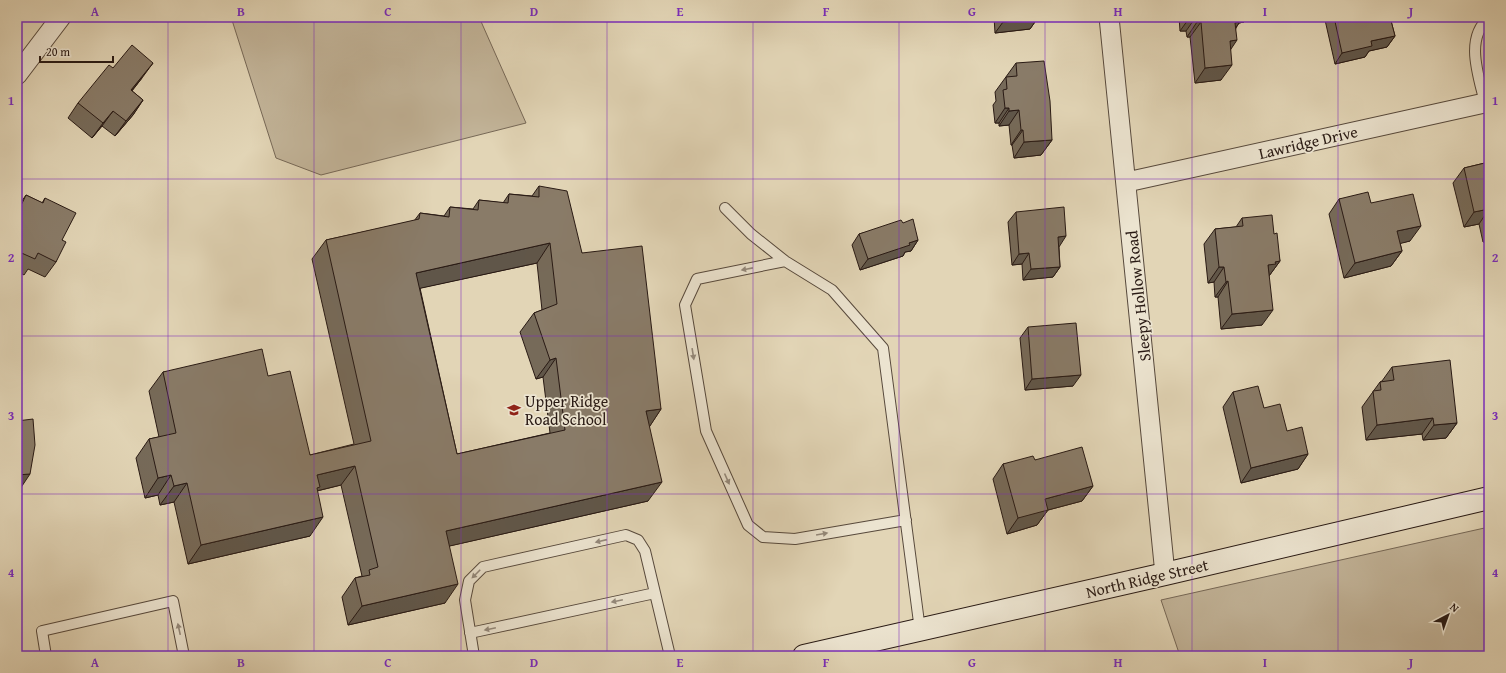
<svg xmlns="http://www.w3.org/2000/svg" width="1506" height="673" font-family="'Gentium Book Plus',serif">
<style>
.green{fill:#c3b59a;stroke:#766857}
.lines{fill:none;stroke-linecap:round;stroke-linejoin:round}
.lane-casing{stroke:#57493c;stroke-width:12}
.street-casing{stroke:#57493c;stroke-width:21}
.secondary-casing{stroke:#291a14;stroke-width:24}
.lane{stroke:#ece4d0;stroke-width:10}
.street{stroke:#ece4d0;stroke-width:19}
.secondary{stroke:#ece4d0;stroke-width:22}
.wall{fill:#766a59;stroke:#291a14;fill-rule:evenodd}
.shaded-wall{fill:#605649;stroke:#291a14}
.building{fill:#897b68;stroke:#291a14;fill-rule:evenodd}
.oneway{fill:#94897b}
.grid{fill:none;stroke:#7b2cbf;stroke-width:1;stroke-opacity:0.55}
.labels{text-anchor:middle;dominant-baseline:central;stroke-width:3.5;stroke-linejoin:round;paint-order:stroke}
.street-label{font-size:16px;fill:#291a14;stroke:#ece4d0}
.poi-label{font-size:16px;fill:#291a14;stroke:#ece4d0;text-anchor:start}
.neatline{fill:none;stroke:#7b2cbf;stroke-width:1.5}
.grid-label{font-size:13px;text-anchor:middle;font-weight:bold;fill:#7b2cbf}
</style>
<rect width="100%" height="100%" fill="#e2d5b6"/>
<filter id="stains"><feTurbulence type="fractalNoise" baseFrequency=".005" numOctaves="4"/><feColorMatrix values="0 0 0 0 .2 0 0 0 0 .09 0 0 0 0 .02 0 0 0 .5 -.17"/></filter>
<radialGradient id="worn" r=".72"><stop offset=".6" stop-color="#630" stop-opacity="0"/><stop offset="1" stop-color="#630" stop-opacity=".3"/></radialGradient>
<path class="green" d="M231,17H479L526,123L321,175L276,158Z
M1489,527V656H1180L1161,600Z"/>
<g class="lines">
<g class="lane-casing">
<path id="lane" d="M1485,103C1479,77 1464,38 1489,18
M725,208L751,234L785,261L832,290L883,348L920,630
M785,261L697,279L685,305L706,431L748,525L763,537L795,539L906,520
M470,633L655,593
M46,656L42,631L173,601L184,656
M474,656L465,600L469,581L483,567L626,535L638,540L645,551L670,656"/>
</g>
<g class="street-casing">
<path id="street" d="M1109,17L1165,574
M17,75L61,17
M1127,182L1489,102"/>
</g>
<g class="secondary-casing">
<path id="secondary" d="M804,656L1165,574L1489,498"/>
</g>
<use href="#lane" class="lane"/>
<use href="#street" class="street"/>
<use href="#secondary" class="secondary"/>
</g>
<path class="wall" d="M994,17H1037V19L1030,29L995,33Z
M1179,17H1248L1244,22L1239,23L1236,28L1230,50L1221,80L1195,83L1190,37H1187L1186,31H1180Z
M1327,17H1390L1395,36L1387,47L1369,51L1365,57L1335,64L1325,20Z
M1016,63L1052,140L1041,155L1014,158L1012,145H1011L1009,125L999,126V123H995L993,105L996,101L995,92Z
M113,68L142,78L132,91L143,100L133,115L115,136L102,126L92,138L68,118L78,103Z
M1489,162V241L1483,242L1479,224L1464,227L1453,183L1464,168Z
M539,186L582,253L661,409L649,427L648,501L449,546L445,603L348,625L342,597L355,578L362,576L341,485L317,491L310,536L188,564L174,502L160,505L158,495L145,498L136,458L149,439L159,437L149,391L163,372L268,376L310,455L354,444L312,259L326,240L414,221L420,213L444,216L450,207L473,209L479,200L503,203L509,194L532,196ZM537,263L542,310L534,313L520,332L536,379L543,377L550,433L457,454L420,288Z
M26,195L42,203L45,198L62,240L56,262L45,277L28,269L24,275L17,271V208Z
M1339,199L1371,203L1410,241L1400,243L1402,251L1391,266L1344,278L1329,214Z
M1016,212L1059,247L1060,267L1053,277L1023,280L1022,264L1012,265L1008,222Z
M1242,218L1274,234L1280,261L1269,276L1262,325L1221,329L1218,297H1215L1214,282L1208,283L1204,244L1215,229L1236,227Z
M903,223L918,240L911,251L905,252L903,256L860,270L852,245L859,234Z
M1028,327L1073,386L1025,390L1020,338Z
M1392,367L1457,423L1446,438L1423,440L1422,434L1366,440L1362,407L1380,382L1382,381Z
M1489,370V380L1487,373Z
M1233,392L1264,408L1287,431L1308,454L1298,469L1241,483L1223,407Z
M1035,460L1093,486L1082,501L1048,510L1037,525L1007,534L993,479L1003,464Z"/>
<path class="shaded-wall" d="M1190,17H1196L1186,31H1180Z
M1233,17H1248L1244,22L1239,23L1229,37Z
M1037,19L1030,29L995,33L1003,22Z
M1197,22H1201L1190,37H1187Z
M1395,36L1387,47L1369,51L1365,57L1335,64L1342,53L1371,41Z
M1237,40L1227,55L1230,41Z
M153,63L142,78L120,105L131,90Z
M1232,65L1221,80L1195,83L1205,68Z
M143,100L133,115L115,136L126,121Z
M1005,108H1009L999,123H995Z
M1019,110L1009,125L999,126L1009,111Z
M113,111L102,126L92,138L103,123Z
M1021,130H1023L1012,145H1011Z
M1052,140L1041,155L1014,158L1024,142Z
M1489,209L1479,224L1464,227L1474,212Z
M1421,226L1410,241L1387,247L1397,231Z
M1489,234V241L1483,242Z
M1066,236L1059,247L1050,248L1058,237Z
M918,240L911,251L905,252L903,256L860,270L868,259L909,243Z
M550,243L537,263L403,292L416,273Z
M1402,251L1391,266L1344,278L1355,263Z
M1029,253L1022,264L1012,265L1019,254Z
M1280,261L1269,276L1268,265L1275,262Z
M1060,267L1053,277L1023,280L1031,269Z
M1219,267H1224L1214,282L1208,283Z
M1228,281L1218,297H1215L1226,282Z
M1273,310L1262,325L1221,329L1232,314Z
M556,358L543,377L536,379L550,360Z
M1081,375L1073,386L1025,390L1032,379Z
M661,409L648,429L646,411Z
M1433,418L1422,434L1366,440L1377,425Z
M1457,423L1446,438L1423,440L1434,425Z
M1308,454L1298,469L1241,483L1251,468Z
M355,466L341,485L304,494L317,475Z
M30,474L20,489H17V475Z
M171,475L158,495L145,498L158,478Z
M662,482L648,501L432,550L446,531Z
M187,483L174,502L160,505L174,486Z
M1093,486L1082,501L1048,510L1037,525L1007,534L1018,518L1045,499Z
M323,517L310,536L188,564L201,545Z
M458,584L445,603L348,625L362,606Z"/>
<path class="building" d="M1002,17H1037V19L1003,22Z
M1197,17H1240V22L1235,23L1237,40L1230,41L1232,65L1205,68L1201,22H1197Z
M1334,17H1390L1395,36L1371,41L1372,46L1342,53Z
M132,45L153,63L131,90L143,100L126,121L113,111L103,123L78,103L109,65L113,68Z
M1044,61L1050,101L1052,140L1024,142L1023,130H1021L1019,110L1009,111V108H1005L1003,90L1007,89L1006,77L1017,76L1016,63Z
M1489,162V209L1474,212L1464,168Z
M539,186L567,191L582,253L642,246L661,409L646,411L662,482L446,531L458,584L362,606L355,578L370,575L369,570L378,567L355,466L317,475L320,487L317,488L323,517L201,545L187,483L174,486L171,475L158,478L149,439L176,433L163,372L262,349L268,376L290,371L310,455L371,441L326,240L419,219L420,213L449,217L450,207L478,210L479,200L508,203L509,194L539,197ZM550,243L557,304L534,313L550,360L556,358L565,430L457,454L416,273Z
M1368,192L1371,203L1413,194L1421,226L1397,231L1402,251L1355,263L1339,199Z
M26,195L43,203L45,198L76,213L62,240L66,242L56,262L38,253L35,259L17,251V214Z
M1064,207L1066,236L1058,237L1060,267L1031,269L1029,253L1019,254L1016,212Z
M1272,215L1274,234L1277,233L1280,261L1275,262L1276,264L1268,265L1273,310L1232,314L1228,281L1226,282L1224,267H1219L1215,229L1243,226L1242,218Z
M913,219L918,240L909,243L910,245L868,259L859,234L901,220L903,223Z
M17,303L21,305L17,312Z
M1076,323L1081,375L1032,379L1028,327Z
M1450,360L1457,423L1434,425L1433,418L1377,425L1373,391L1381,390L1380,382L1394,380L1392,367Z
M1258,386L1264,408L1280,404L1287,431L1302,427L1308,454L1251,468L1233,392Z
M33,419L35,445L30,474L17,475V421Z
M1082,447L1093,486L1045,499L1048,510L1018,518L1003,464L1033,456L1035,460Z"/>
<defs><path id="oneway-solid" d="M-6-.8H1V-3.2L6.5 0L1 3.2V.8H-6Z"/></defs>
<g class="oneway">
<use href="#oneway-solid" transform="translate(747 269) rotate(169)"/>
<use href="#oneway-solid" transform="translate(693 354) rotate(81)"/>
<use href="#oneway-solid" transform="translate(727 479) rotate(66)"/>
<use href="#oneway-solid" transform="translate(822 534) rotate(-10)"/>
<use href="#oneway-solid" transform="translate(601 541) rotate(167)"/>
<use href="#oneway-solid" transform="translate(476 574) rotate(135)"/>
<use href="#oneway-solid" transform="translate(617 601) rotate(168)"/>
<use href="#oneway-solid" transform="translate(179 629) rotate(-102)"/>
<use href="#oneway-solid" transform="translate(490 629) rotate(168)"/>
</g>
<path class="grid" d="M168,17V656M314,17V656M461,17V656M607,17V656M753,17V656M899,17V656M1045,17V656M1192,17V656M1338,17V656M17,179H1489M17,336H1489M17,494H1489"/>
<defs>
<g id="school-bare" transform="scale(1.08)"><path d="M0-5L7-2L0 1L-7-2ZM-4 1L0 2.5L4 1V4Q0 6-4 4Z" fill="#8f2418" stroke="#ece4d0" stroke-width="2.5" paint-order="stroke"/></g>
</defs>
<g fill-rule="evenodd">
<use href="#school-bare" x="514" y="410"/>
</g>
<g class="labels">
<g class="street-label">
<text transform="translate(1308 142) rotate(-13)">Lawridge Drive</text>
<text transform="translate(1138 296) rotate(-96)">Sleepy Hollow Road</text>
<text transform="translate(1147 578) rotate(-13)">North Ridge Street</text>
</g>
<g class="poi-label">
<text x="525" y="401">Upper Ridge<tspan x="525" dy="18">Road School</tspan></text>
</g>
</g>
<rect width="1506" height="673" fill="none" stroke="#e2d5b6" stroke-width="44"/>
<g transform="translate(1448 615) rotate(41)" stroke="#ece4d0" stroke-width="3" paint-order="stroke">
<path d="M0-3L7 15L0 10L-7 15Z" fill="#291a14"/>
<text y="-6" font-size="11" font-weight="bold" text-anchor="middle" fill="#291a14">N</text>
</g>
<path d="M40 56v6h73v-6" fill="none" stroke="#291a14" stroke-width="2"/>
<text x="46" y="56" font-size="12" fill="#291a14" stroke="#ece4d0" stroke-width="3" paint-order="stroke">20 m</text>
<rect x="22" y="22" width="1462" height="629" class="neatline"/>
<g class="grid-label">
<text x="95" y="16">A</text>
<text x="241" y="16">B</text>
<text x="388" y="16">C</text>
<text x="534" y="16">D</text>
<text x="680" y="16">E</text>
<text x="826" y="16">F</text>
<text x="972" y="16">G</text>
<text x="1118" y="16">H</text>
<text x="1265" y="16">I</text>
<text x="1411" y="16">J</text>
<text x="11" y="105">1</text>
<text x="1495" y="105">1</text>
<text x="11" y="262">2</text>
<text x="1495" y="262">2</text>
<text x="11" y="420">3</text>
<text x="1495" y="420">3</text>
<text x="11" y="577">4</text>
<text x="1495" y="577">4</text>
<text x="95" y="667">A</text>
<text x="241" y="667">B</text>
<text x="388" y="667">C</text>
<text x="534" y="667">D</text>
<text x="680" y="667">E</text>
<text x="826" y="667">F</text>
<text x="972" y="667">G</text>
<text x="1118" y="667">H</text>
<text x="1265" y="667">I</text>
<text x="1411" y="667">J</text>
</g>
<rect width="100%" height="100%" filter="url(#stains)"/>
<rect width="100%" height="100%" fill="url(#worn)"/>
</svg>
